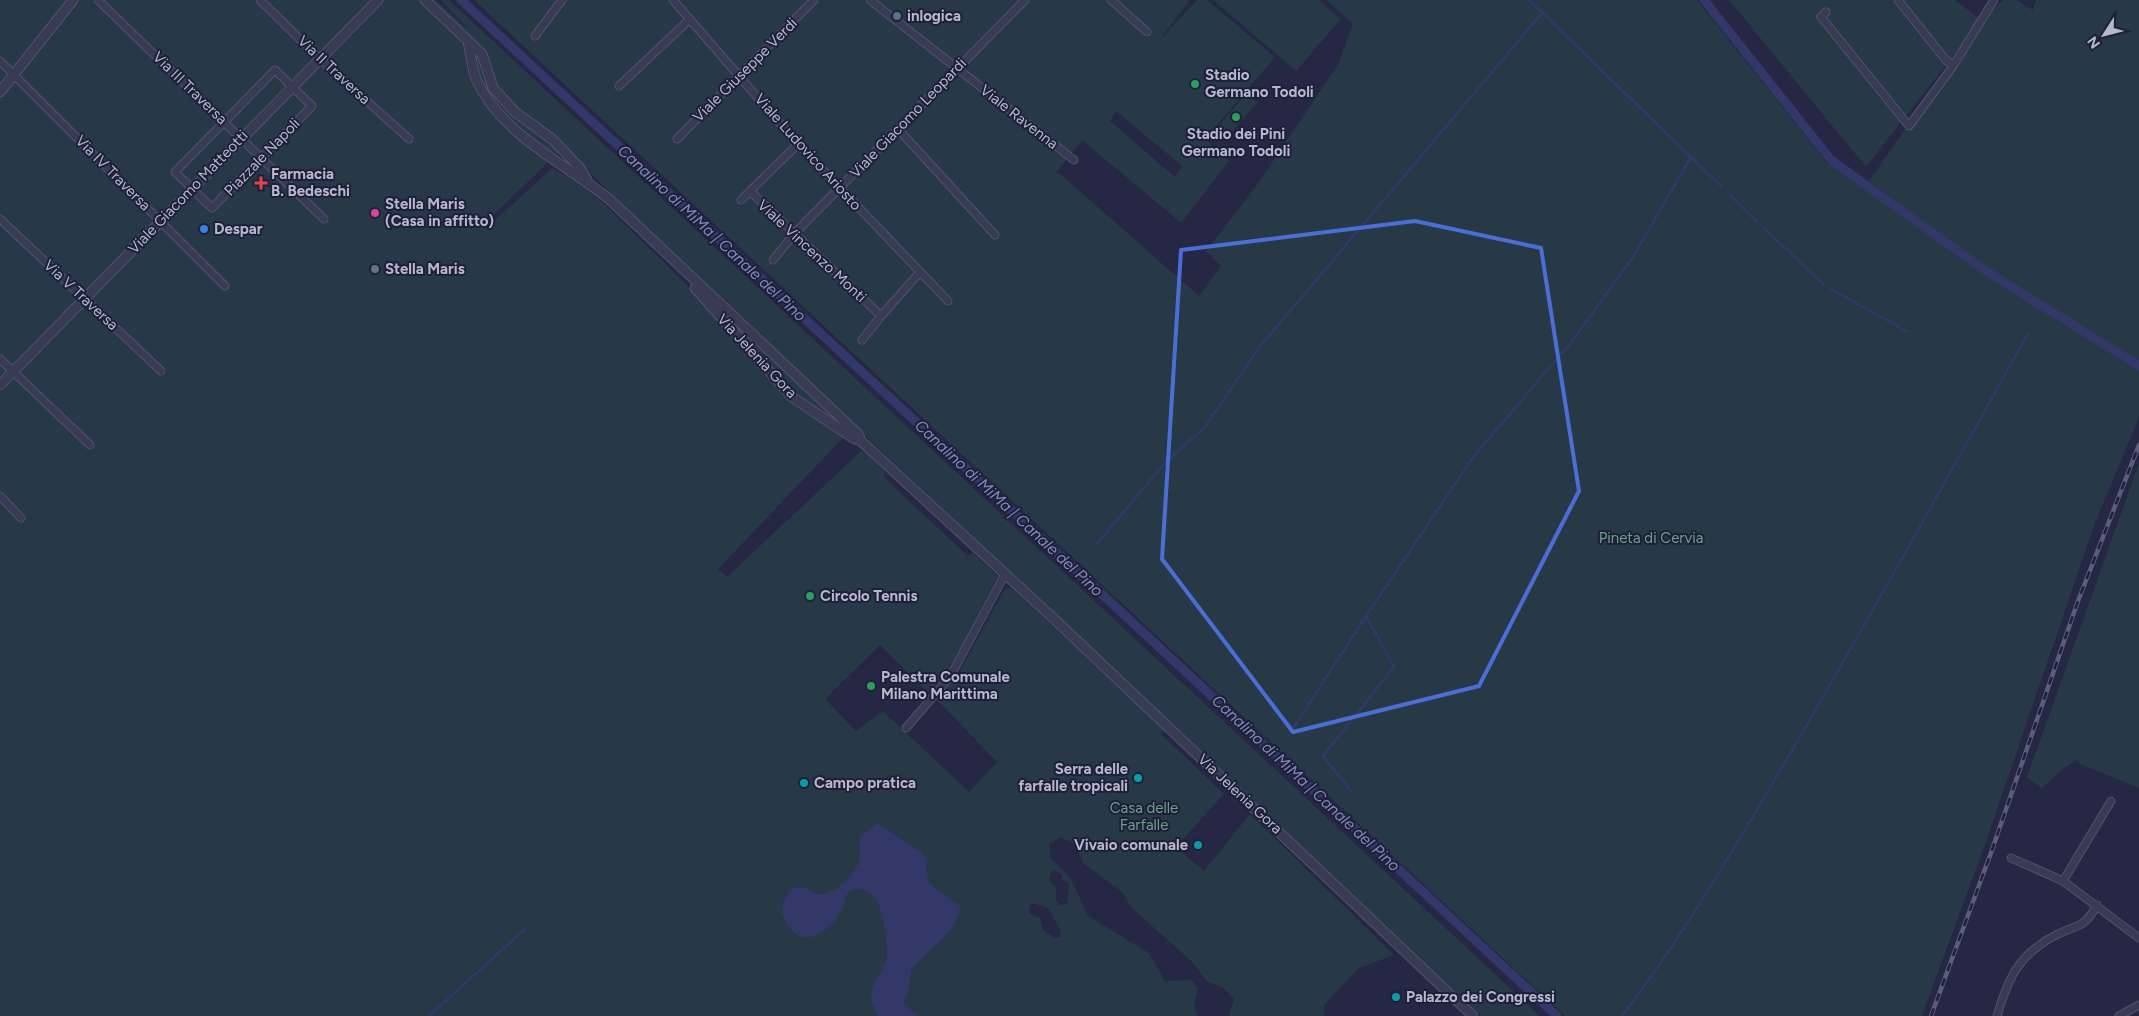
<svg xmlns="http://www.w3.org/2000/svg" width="2139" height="1016" font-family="Figtree,sans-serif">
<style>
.green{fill:#273846;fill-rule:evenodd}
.water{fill:#343869}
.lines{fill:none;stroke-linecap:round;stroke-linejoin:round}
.stream{stroke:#343869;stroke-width:2.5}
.canal{stroke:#343869;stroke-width:9}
.minor-casing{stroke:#52536c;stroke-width:9}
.tertiary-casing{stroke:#52536c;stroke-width:11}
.minor{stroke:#393b55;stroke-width:7}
.tertiary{stroke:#393b55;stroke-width:9}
.rail-casing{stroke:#5b5d7c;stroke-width:4.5}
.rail{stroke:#1e203a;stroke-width:2.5;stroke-dasharray:8;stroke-linecap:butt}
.marked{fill:none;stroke:#4b6ed5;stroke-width:4;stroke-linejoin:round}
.service-dot{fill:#5c6f8a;stroke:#1e203a;stroke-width:2}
.leisure-dot{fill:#2e9e5b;stroke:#1e203a;stroke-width:2}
.health-dot{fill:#e0444e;stroke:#1e203a;stroke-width:2}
.hotel-dot{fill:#d1479c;stroke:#1e203a;stroke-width:2}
.shop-dot{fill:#3f7fe0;stroke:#1e203a;stroke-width:2}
.worship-dot{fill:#6b7280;stroke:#1e203a;stroke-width:2}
.culture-dot{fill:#0f9aa8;stroke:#1e203a;stroke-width:2}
.labels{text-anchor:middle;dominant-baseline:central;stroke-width:4;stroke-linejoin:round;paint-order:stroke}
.poi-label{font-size:15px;font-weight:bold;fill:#b7b8ce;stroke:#1e203a;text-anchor:start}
.street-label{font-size:15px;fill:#b7b8ce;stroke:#1e203a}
.park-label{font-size:15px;fill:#6ca18a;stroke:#1e203a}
.water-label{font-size:16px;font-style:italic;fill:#8388bc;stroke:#1e203a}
</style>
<rect width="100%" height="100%" fill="#252745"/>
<path class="green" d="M0,0H436L472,33L441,0H449L1540,1016H1482L673,255L564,147L577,171L568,168L571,166L558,153L486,222L490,225L552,168L575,181L604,204L684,282L791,401L844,437L718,569L727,577L861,451L868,454L885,472L884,477L890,483L968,556L973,553L998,576L960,649L943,678L931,691L929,693L880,645L825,699L856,731L883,711L969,792L997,762L936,699L955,680L1003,592L1008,588H1012L1164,730L1161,734L1224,794L1176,847L1204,871L1250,814L1394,955L1359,968L1324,1005V1016H1229L1234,999L1224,988L1208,982L1190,960L1132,908L1121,891L1083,863L1075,845L1061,837L1049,844L1051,859L1070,877L1088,916L1149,953L1165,981L1192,980L1198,988L1194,1007L1198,1016H0ZM1055,870L1062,875V880L1069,883L1067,904L1060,905L1056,900V888L1049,879L1050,874ZM1032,903L1048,908L1061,931V937L1055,938L1043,930L1040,918L1029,914V907Z
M474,0H1190L1158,42L1197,0H1207L1275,57L1205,139L1229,161L1181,223L1082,140L1055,174L1059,173L1199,296L1221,266L1206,251L1257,185L1338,64L1353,24L1326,0H1697L1827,163L1954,251L1957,246L1869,181L1972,32L1866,167L1729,0H1955L1981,20L2003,0H2016L2033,10L2036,0H2139V418L2095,523L1987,839L1922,1016H1565ZM1116,111L1182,166L1175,177L1110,121Z
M1213,0H1318L1341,19L1296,71Z
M1246,94L1258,102L1225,140L1214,131Z
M701,291L853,435L792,391Z
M2139,463V788L2080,764L2076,760L2059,772L2042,788L2027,777Z"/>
<path class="water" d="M877,823L921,852L927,860L926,868L929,883L960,906C962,928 925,953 911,969L909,989L903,1004L919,1016H879C859,986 883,981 887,956C888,945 882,906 875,897C870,892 859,886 851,890C844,894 845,904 842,910C824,939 797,952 782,914C782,904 787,887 800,887C807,887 813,895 822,894C837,892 855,875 859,861C861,854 860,846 859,838Z"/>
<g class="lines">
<path class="stream" d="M1529,0L1722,187
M1729,194L1757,222
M1764,228L1824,285
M1831,289L1908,332
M1096,545L1164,464L1205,427L1258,349L1542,13
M1294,727L1366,616L1474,456L1573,340L1633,257L1691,157
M1352,792L1323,756L1394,667L1366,616
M429,1016L525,929
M1622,1016C1687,931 1740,838 1794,747C1874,610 1951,472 2028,333"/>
<path class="canal" d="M461,0L1557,1016
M1704,0L1831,160L1983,269L2139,366"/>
<g class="minor-casing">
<path id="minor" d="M98,0L324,219
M260,0L320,59L409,139
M673,0L798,144L948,301
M870,0L1074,160
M1111,0L1147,32
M1898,0L1945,59L1953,66L1994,0
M1826,12L1821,17L1909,126L1953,66
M535,36L562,0
M0,61L225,286
M275,70L312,106L212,208L175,172Z
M619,86L689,20
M899,130L995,235
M677,139L814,0
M798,144L750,191L881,316L920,272
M741,200L750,191
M0,219L161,371
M773,260L794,234L1025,0
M862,340L881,316
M0,359L90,445
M0,496L21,518
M906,728L950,677L1005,574
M2011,858L2063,881L2139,938
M2063,881L2111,801
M1997,1016C2008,978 2019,954 2056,935C2078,924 2084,929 2097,905
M2119,1016L2139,1005"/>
</g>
<g class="tertiary-casing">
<path id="tertiary" d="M425,0L482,54L493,88L515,112L552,139L579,167L587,180
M468,42C471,54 472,68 476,79C503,137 564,162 610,200L858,434L861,441L1053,618L1473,1016
M0,92L73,0
M695,288L792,397L853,438L861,441
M0,385L378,0"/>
</g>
<use href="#minor" class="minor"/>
<use href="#tertiary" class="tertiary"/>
<g class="rail-casing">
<path id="rail" d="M1931,1016L1992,850L2078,601L2139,445"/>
</g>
<use href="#rail" class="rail"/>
</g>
<path class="marked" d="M1415,221L1541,248L1579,491L1479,686L1293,732L1162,559L1181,250Z"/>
<circle class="service-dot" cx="897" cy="16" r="5"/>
<g class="leisure-dot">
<circle cx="1195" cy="84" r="5"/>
<circle cx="1236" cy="117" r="5"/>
<circle cx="810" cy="596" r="5"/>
<circle cx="871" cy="686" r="5"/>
</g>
<path class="health-dot" d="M258.5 175.5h5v5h5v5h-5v5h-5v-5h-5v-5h5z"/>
<circle class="hotel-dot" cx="375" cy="213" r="5"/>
<circle class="shop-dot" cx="204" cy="229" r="5"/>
<circle class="worship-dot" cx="375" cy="269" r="5"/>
<g class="culture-dot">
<circle cx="1138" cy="778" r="5"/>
<circle cx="804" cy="783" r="5"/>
<circle cx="1198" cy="845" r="5"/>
<circle cx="1396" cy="997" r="5"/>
</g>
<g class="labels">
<g class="poi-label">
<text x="907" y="16">inlogica</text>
<text x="1205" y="75">Stadio<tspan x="1205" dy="17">Germano Todoli</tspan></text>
<text x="1236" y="134" text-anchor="middle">Stadio dei Pini<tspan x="1236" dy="17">Germano Todoli</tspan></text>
<text x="271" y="174">Farmacia<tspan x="271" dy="17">B. Bedeschi</tspan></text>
<text x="385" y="204">Stella Maris<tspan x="385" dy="17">(Casa in affitto)</tspan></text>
<text x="214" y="229">Despar</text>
<text x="385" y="269">Stella Maris</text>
<text x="820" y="596">Circolo Tennis</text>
<text x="881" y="677">Palestra Comunale<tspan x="881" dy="17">Milano Marittima</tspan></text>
<text x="1128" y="769" text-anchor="end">Serra delle<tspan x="1128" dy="17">farfalle tropicali</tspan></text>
<text x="814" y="783">Campo pratica</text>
<text x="1188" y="845" text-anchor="end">Vivaio comunale</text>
<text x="1406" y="997">Palazzo dei Congressi</text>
</g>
<g class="street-label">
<text transform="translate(334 70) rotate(43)">Via II Traversa</text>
<text transform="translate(745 70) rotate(-45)">Viale Giuseppe Verdi</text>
<text transform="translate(190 88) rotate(44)">Via III Traversa</text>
<text transform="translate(1019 117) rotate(38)">Viale Ravenna</text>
<text transform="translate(908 118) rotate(-46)">Viale Giacomo Leopardi</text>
<text transform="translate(808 152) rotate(48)">Viale Ludovico Ariosto</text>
<text transform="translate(262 157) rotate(-46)">Piazzale Napoli</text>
<text transform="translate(113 173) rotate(45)">Via IV Traversa</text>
<text transform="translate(188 192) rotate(-46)">Viale Giacomo Matteotti</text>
<text transform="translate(812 251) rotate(43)">Viale Vincenzo Monti</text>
<text transform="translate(81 295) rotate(43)">Via V Traversa</text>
<text transform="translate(757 356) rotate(47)">Via Jelenia Gora</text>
<text transform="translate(1240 794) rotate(43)">Via Jelenia Gora</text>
</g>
<g class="park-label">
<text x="1651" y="538">Pineta di Cervia</text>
<text x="1144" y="808">Casa delle<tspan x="1144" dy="17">Farfalle</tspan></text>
</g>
<g class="water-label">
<text transform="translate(712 233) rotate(43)">Canalino di MiMa | Canale del Pino</text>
<text transform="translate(1009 508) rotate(43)">Canalino di MiMa | Canale del Pino</text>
<text transform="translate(1306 783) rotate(43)">Canalino di MiMa | Canale del Pino</text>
</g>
</g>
<g transform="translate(2104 35) rotate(234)" stroke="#1e203a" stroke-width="4" paint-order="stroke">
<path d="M0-4L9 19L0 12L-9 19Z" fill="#b7b8ce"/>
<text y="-8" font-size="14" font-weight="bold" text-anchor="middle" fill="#b7b8ce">N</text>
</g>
</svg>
